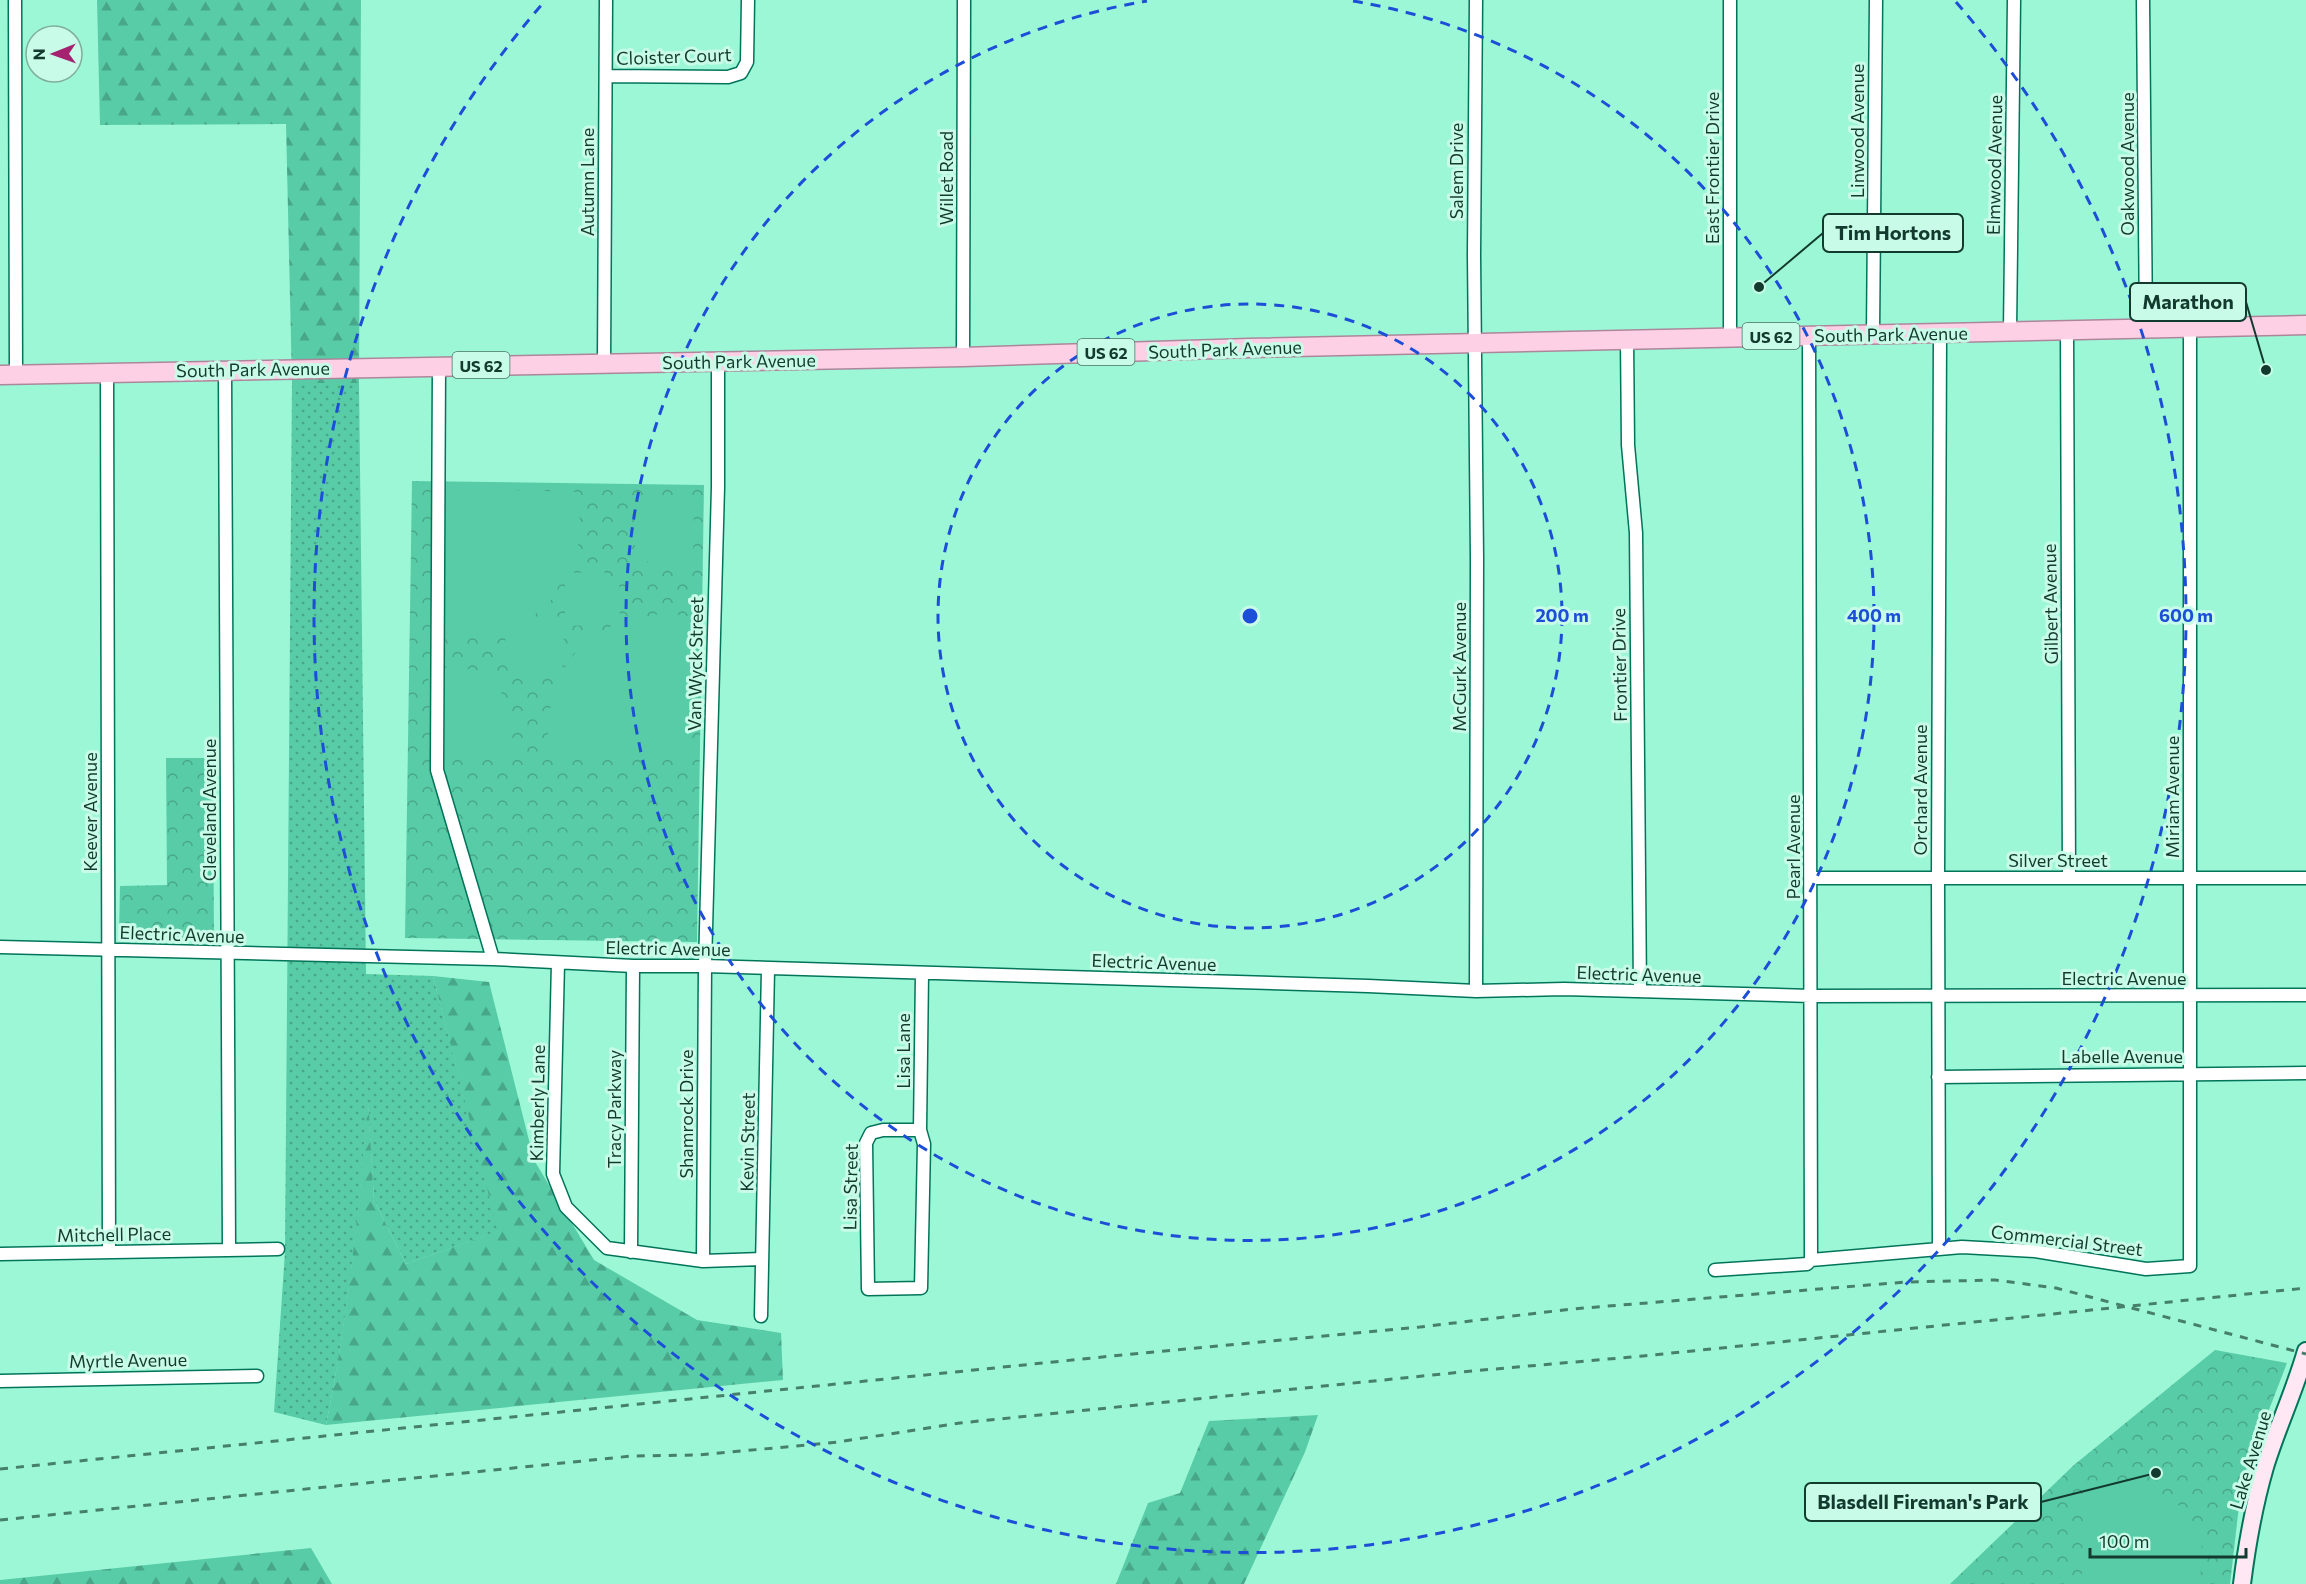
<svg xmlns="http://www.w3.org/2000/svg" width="2306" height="1584" font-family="Commissioner,sans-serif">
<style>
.grass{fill:url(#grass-dots)}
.forest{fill:url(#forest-firs)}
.park{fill:url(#park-crowns)}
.pitch{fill:#58cca7;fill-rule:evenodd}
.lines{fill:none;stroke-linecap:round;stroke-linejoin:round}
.street-casing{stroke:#027459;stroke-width:15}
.secondary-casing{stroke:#027459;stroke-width:20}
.primary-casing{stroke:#ac879b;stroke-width:21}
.street{stroke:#fff;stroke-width:12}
.secondary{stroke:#ffe8f3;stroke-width:16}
.primary{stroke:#fed0e6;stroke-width:18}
.rail{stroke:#46806c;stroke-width:3;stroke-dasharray:8 8;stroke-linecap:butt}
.ring{fill:none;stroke:#1d4ed8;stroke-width:3;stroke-dasharray:10 8}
.labels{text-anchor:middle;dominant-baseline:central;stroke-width:6;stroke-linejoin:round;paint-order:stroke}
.shield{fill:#c8fce8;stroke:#497466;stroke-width:1.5}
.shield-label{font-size:16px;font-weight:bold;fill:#133a2e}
.street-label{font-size:18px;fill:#133a2e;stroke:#c8fce8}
.centre{fill:#1d4ed8;stroke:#c8fce8;stroke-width:3}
.ring-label{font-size:18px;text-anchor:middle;font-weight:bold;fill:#1d4ed8;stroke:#c8fce8;stroke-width:6;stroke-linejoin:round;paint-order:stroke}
.leader{fill:none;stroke:#133a2e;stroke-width:2}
.callout-dot{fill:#133a2e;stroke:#c8fce8;stroke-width:2}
.callout{fill:#c8fce8;stroke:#133a2e;stroke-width:2}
.callout-label{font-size:20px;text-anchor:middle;font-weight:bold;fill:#133a2e}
</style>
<defs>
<pattern id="grass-dots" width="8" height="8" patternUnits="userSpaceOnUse" patternTransform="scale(1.5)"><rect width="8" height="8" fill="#58cca7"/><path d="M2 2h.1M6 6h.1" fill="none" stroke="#48a788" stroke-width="1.8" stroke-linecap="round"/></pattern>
<pattern id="forest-firs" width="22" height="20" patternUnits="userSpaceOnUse" patternTransform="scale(1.5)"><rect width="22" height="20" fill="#58cca7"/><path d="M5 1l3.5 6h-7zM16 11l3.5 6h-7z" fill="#48a788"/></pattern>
<pattern id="park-crowns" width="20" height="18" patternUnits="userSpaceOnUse" patternTransform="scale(1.5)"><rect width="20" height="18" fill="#58cca7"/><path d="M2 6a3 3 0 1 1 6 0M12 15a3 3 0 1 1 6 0" fill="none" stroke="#48a788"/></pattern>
</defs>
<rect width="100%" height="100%" fill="#9cf7d6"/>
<path class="grass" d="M292,383H359L366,974L433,976L499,1231L406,1264L374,1200L368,1105C359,1213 348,1319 326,1425L274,1412L285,1252Z"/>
<path class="forest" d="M97,0H361L359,383H292L286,124L100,125Z
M433,976L489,982L534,1160L594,1260L697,1320L781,1333L783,1380L326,1425C348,1317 359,1209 368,1099L374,1200L406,1264L498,1231Z
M1318,1415L1305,1452L1244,1584H1116L1148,1503L1180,1493L1209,1421Z
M311,1548L332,1584H0V1580Z"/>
<path class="park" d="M412,481L704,485L697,942L405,938Z
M166,758H213L214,940L119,937L120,886L167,885Z
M2215,1350L2287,1363L2242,1480L2230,1584H1950L2074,1465Z"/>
<path class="pitch" d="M442,488L576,492L580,507L578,549L566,573L604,572L619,585L620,622L664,613L692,617L691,750L680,758H547L549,712L562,675L539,678L521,672L510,659L505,646L506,629L457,639L430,634L431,498ZM565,575V617L572,626L617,623L583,641L562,672L564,635L557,623L523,621L547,607Z
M636,496L688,499L694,503L693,567L653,568L634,544Z
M428,667C441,668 474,668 484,672C509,684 510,730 511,753L445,757L431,744Z
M2088,1484H2146L2181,1507L2202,1542L2200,1584H2081Z"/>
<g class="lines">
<g class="street-casing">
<path id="street" d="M15,0L16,374
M1476,0L1474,255L1477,559L1476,991
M2143,0L2146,328
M606,76L728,77L741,73L747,62L748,0
M2067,330L2069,878
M2010,331L2014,0
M1873,334L1876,0
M1730,337V0
M1627,339L1628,445L1636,533L1640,991
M963,357L964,0
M604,364L606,0
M439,366L437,770L493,959
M225,370L229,1250
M107,372L109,1252
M1811,878H2306
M0,947L493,959L633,966H705L1368,986L1476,991L1564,989L1811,996L2306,995
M558,963L553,1174L566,1207L607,1248L703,1261L762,1259
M1938,1077L2306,1073
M883,1130H920L924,1144L921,1288L868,1289L866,1143L871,1133Z
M920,1130L922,973
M1939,1248L1938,878L1940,333
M631,1252L633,966
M0,1254L278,1249
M1811,1260L1962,1247L2035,1251L2146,1269L2190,1266V328
M703,1261L705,966L718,487V362
M1715,1270L1807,1264L1811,1260L1809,336
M761,1316L768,969
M0,1381L257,1376"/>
</g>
<g class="secondary-casing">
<path id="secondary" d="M2242,1584C2247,1544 2254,1505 2265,1467C2277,1428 2295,1390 2306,1351"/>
</g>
<g class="primary-casing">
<path id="primary" d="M0,375L963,357L1249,348L2306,325"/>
</g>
<use href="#street" class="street"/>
<use href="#secondary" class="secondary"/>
<use href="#primary" class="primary"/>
<path class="rail" d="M0,1469L1112,1356L1420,1327L1572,1309L1906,1282L1995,1280L2056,1288L2306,1354
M0,1520L632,1456L699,1455L838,1442L960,1423L1472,1371L1643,1356L2306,1288"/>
</g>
<g class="ring">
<circle cx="1250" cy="616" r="312"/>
<path d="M1353 1A624 624 0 1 1 1147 1"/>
<path d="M1956 2A936 936 0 1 1 544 2"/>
</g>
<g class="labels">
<g class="shield">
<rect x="1742.5" y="323" width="57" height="26" rx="4.5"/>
<rect x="1077.5" y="339" width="57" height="26" rx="4.5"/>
<rect x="452.5" y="352" width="57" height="26" rx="4.5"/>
</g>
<g class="shield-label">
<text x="1771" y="336">US 62</text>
<text x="1106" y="352">US 62</text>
<text x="481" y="365">US 62</text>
</g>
<g class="street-label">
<text transform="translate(674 56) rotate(-2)">Cloister Court</text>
<text transform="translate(1857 131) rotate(-90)">Linwood Avenue</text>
<text transform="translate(2127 164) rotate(-90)">Oakwood Avenue</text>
<text transform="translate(1994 165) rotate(-89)">Elmwood Avenue</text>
<text transform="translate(1712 168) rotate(-90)">East Frontier Drive</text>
<text transform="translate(1456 171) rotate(-90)">Salem Drive</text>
<text transform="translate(946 178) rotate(-90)">Willet Road</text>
<text transform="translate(587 182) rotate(-90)">Autumn Lane</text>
<text transform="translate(1891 334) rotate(-1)">South Park Avenue</text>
<text transform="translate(1225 349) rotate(-2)">South Park Avenue</text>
<text transform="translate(739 361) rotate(-1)">South Park Avenue</text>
<text transform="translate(253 369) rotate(-1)">South Park Avenue</text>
<text transform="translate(2050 604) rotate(-91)">Gilbert Avenue</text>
<text transform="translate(695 664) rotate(-89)">Van Wyck Street</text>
<text transform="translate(1619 665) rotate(-91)">Frontier Drive</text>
<text transform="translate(1459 667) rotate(-90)">McGurk Avenue</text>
<text transform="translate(1920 790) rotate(-90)">Orchard Avenue</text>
<text transform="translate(2172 797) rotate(-90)">Miriam Avenue</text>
<text transform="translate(209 810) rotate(-90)">Cleveland Avenue</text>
<text transform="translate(90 812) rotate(-90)">Keever Avenue</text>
<text transform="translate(1793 847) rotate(-90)">Pearl Avenue</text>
<text x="2058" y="860">Silver Street</text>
<text transform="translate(182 934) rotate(2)">Electric Avenue</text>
<text transform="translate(668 948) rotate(1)">Electric Avenue</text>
<text transform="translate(1154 962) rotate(2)">Electric Avenue</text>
<text transform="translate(1639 974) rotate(2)">Electric Avenue</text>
<text x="2124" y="978">Electric Avenue</text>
<text transform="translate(903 1051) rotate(-90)">Lisa Lane</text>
<text x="2122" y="1056">Labelle Avenue</text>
<text transform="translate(537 1103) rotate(-89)">Kimberly Lane</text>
<text transform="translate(614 1109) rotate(-90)">Tracy Parkway</text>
<text transform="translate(686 1114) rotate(-90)">Shamrock Drive</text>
<text transform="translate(747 1142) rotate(-89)">Kevin Street</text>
<text transform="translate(850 1187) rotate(-89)">Lisa Street</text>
<text transform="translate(114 1234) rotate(-1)">Mitchell Place</text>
<text transform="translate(2067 1240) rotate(7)">Commercial Street</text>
<text transform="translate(128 1360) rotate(-1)">Myrtle Avenue</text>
<text transform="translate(2250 1460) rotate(-73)">Lake Avenue</text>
</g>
</g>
<circle cx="1250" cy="616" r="9" class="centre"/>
<g class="ring-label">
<text x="1562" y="622">200 m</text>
<text x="1874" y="622">400 m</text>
<text x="2186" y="622">600 m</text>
</g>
<path class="leader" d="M1759 287L1823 233M2266 370L2246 302M2156 1473L2041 1502"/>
<g class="callout-dot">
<circle cx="1759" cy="287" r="6"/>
<circle cx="2266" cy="370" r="6"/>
<circle cx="2156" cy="1473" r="6"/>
</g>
<g class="callout">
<rect x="1823" y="214" width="140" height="38" rx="6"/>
<rect x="2130" y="283" width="116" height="38" rx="6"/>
<rect x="1805" y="1483" width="236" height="38" rx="6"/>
</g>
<g class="callout-label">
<text x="1893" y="240">Tim Hortons</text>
<text x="2188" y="309">Marathon</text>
<text x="1923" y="1509">Blasdell Fireman's Park</text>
</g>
<g transform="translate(54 54) rotate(269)"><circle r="28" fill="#c8fce8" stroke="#80ae9e" stroke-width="1.5"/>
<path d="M0-4.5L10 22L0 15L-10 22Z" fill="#a42270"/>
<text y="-9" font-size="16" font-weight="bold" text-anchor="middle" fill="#133a2e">N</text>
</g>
<path d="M2090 1548v9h156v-9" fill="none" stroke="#133a2e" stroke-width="3"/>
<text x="2099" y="1548" font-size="18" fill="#133a2e" stroke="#c8fce8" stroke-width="4.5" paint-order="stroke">100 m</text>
</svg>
